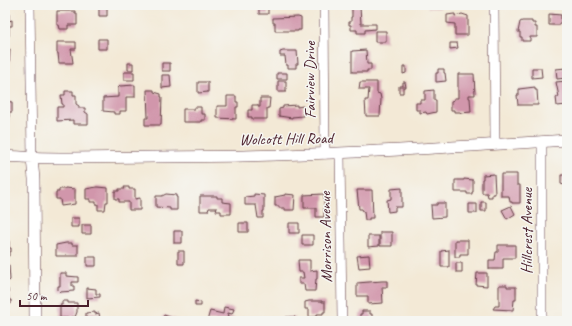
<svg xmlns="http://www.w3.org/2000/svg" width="572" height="326" font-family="Caveat,sans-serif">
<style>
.building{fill:#d196ab}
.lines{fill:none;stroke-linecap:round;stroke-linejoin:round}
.minor-casing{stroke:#633d45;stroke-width:10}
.tertiary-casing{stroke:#633d45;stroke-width:12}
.minor{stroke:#fff;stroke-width:9}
.tertiary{stroke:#fff;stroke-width:11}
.labels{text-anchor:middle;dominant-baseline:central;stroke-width:3;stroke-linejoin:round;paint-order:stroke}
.street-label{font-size:16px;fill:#4a1f2b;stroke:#f6f6f2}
</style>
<rect width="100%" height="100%" fill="#f6f6f2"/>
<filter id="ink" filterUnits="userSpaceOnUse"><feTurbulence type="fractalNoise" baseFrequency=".025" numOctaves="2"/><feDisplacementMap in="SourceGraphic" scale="8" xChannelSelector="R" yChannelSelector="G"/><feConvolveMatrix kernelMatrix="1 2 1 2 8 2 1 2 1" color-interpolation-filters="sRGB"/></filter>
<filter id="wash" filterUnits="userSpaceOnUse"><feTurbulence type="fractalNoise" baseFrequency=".012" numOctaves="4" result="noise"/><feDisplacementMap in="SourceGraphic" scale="16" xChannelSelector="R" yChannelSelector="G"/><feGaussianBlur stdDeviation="0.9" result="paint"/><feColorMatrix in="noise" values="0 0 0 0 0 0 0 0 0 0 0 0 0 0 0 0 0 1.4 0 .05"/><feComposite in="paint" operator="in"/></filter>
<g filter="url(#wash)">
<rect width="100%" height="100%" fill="#f3e9d6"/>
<g id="blocks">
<path class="building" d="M259,5H268V14H259Z
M428,5H440V8H428Z
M99,7H107V16H99Z
M352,7H360L361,24H376V29L365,30V33H357V30H351V25H349V22H351V17H352Z
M57,11H75V13H77V25H68V29H60L59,25H57Z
M5,14H9V21L12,20V26H9V36L5,37Z
M454,14H455V16L462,14L468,16V35H455V24L447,23V15Z
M549,14L561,15V23H559V25H549Z
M298,17L301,18V30H298V31H275V23H273V18Z
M522,21H532V23H535V27H537V37H530V41H522V37H520V32H518L520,22Z
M375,31H386V42H375Z
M98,39H107V49H98Z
M57,42H76V49H71L73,63H59L58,53H57Z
M450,43H457L458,48L450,49Z
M5,49H10L9,66H5Z
M366,50L367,64H371V70H367V72H352V51Z
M283,51H297L298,64H296V68H288V65H286L285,56H280V52Z
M128,63H133V70H128Z
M162,63H170V71H162Z
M403,66H406V73L403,74Z
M532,68H541L542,77L532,78Z
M566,68L567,78L557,79L556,69Z
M438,69H444V73H445L446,81L436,82V73H438Z
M124,72H134V80H124Z
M277,73H287V79H277Z
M458,74H474L475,95H469V98H470L471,112L461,113L460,112H454V110H451V101L454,100V98H458Z
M162,75H170L171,87L162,88Z
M278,81H286V92H278Z
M566,81L567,82V105L557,106L556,97H559L556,82Z
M198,82H208V92L198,93Z
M360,82H377V93L380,94L381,99L380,116H366L365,100H368L369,89H359Z
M403,82H405L406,87H403V93H399V86H403Z
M135,85V97H126V111H120V114H114V112L103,111V98L118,97V88L120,86Z
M535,87V90H537L538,105H518L517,95H519V89Z
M147,90H154V92L161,94V97H162L161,125H145V118H148Z
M434,90V100H436V112L427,114L426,112L420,113V110H416V103H420V100H425V91Z
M65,91H73V95H76V104L79,106V108H85V112L88,114V124H73V120L57,121V107H63V104H62L61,95H65Z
M227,96H236V102H238V107H236V119L217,118V106H227Z
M260,98H270L269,108H267V119H252V117H248V110H252V105H258V107H260Z
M5,101L12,102V112H9V122L5,121Z
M297,105V107L303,106V116L292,117V118L279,116V109L283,108V106Z
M194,107H201V114H205V120H201V122H183V109H194Z
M494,174L495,194H492V197H488L487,193H482V179H483V175Z
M501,174H517V185H520V203H512V202H510L509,196H501Z
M565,174H567V186L561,184V175H565Z
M464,179L473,180V192H472V194H467V192H455V180H464Z
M97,187L108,188V202H106L105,210H98V204H96V202H90V199H86V189Z
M124,187H129V189H135V199L140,198V210H129V202H119V199H115V191H119V189H125Z
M65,188L75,189V204L61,206L60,199H56V192H59V189H65Z
M402,188V207H395V211L388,212L387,200L391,199V189Z
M357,190H372L373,218H369V220H365L364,211H363L362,209H359Z
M166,194L176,195V197H177V210H170V208L156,207V196H162Z
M254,194L264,195V211H263V218H258L256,205H245V197L254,196Z
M285,194L295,195L294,210H285V208H279V206H275V197L285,195Z
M324,194V217H316V208H304V195Z
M200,196H217V198H222V202L231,203V214H221V211H216L217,208H209L208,211H200Z
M481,202H486V211H481Z
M437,203H445V217L432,218L431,205H437Z
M469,204H477V213H469Z
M511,206L515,214L507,219L502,210Z
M71,218H79V227H71Z
M239,223H248V232H239Z
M289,223H299V233H289Z
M82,225H91V234H82Z
M174,231H182V243H174Z
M380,232H392V246H380Z
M302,235H313V245H302Z
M368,236H379V246L368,247Z
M455,240H468V254H460V257H455Z
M5,241H9V248H11V252H9V256H5Z
M66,243H72V245H78V256H56V245Z
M498,245H515V258H503V269H489V260H495L496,252H498Z
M449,250V267H441V251Z
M178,251H184V264H178Z
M369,255L370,267L359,268L357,256Z
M87,257H96V266H87Z
M298,260H310V271L317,270V279H316L315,291H305L304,284H299V278H304L303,272H299Z
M456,263H462V272H456Z
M5,265H9L10,280L9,281H5Z
M60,273H66V276L78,277V282H72V286H74V291L60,292L58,290V286H60Z
M477,273H487V286L476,285Z
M382,281H387V287H382L383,303L368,304V296H357V283Z
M499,285H507V287H516V300H514L513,310L493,309L495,306H499Z
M87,288L96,289V294H100V297L87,298Z
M5,289H8L9,300H11V304H9V305H5Z
M62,301H68V303H77V312L75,317H71V318H60V305H62Z
M195,301L201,302V306H195Z
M309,301H322V302H325V312H323V314H317V316L314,317H309V309H305V302Z
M224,307L234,309L232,314L228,313V315H229L228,317L234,318L233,321H207L210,311L223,314Z
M362,311H370V314H372V321H360V314H362Z
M95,312V314L99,313L100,319H95V321H86V313Z
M164,315L178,320L183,321H162Z
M286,317H295V321H286Z"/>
</g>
</g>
<g filter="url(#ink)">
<use href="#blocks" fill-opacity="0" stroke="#633d45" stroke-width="1"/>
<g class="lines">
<g class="minor-casing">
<path id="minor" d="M30,5L32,158
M324,5L325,154
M494,5L495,144
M340,153L342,321
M542,321V141"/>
</g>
<g class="tertiary-casing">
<path id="tertiary" d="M5,156C55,160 106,157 156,157C293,157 430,149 567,140
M32,158L34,179L35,321"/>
</g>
<use href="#minor" class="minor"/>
<use href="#tertiary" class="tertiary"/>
</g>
</g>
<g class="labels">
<g class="street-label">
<text transform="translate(310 80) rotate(-90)">Fairview Drive</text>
<text transform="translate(286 139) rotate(-1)">Wolcott Hill Road</text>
<text transform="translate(527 231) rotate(-90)">Hillcrest Avenue</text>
<text transform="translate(326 237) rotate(-91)">Morrison Avenue</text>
</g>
</g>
<rect width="572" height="326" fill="none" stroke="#f6f6f2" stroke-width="20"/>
<path d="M20 300v6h68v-6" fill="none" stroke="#4a1f2b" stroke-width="2"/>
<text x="26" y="300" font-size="12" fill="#4a1f2b" stroke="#f6f6f2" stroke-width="3" paint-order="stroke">50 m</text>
</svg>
